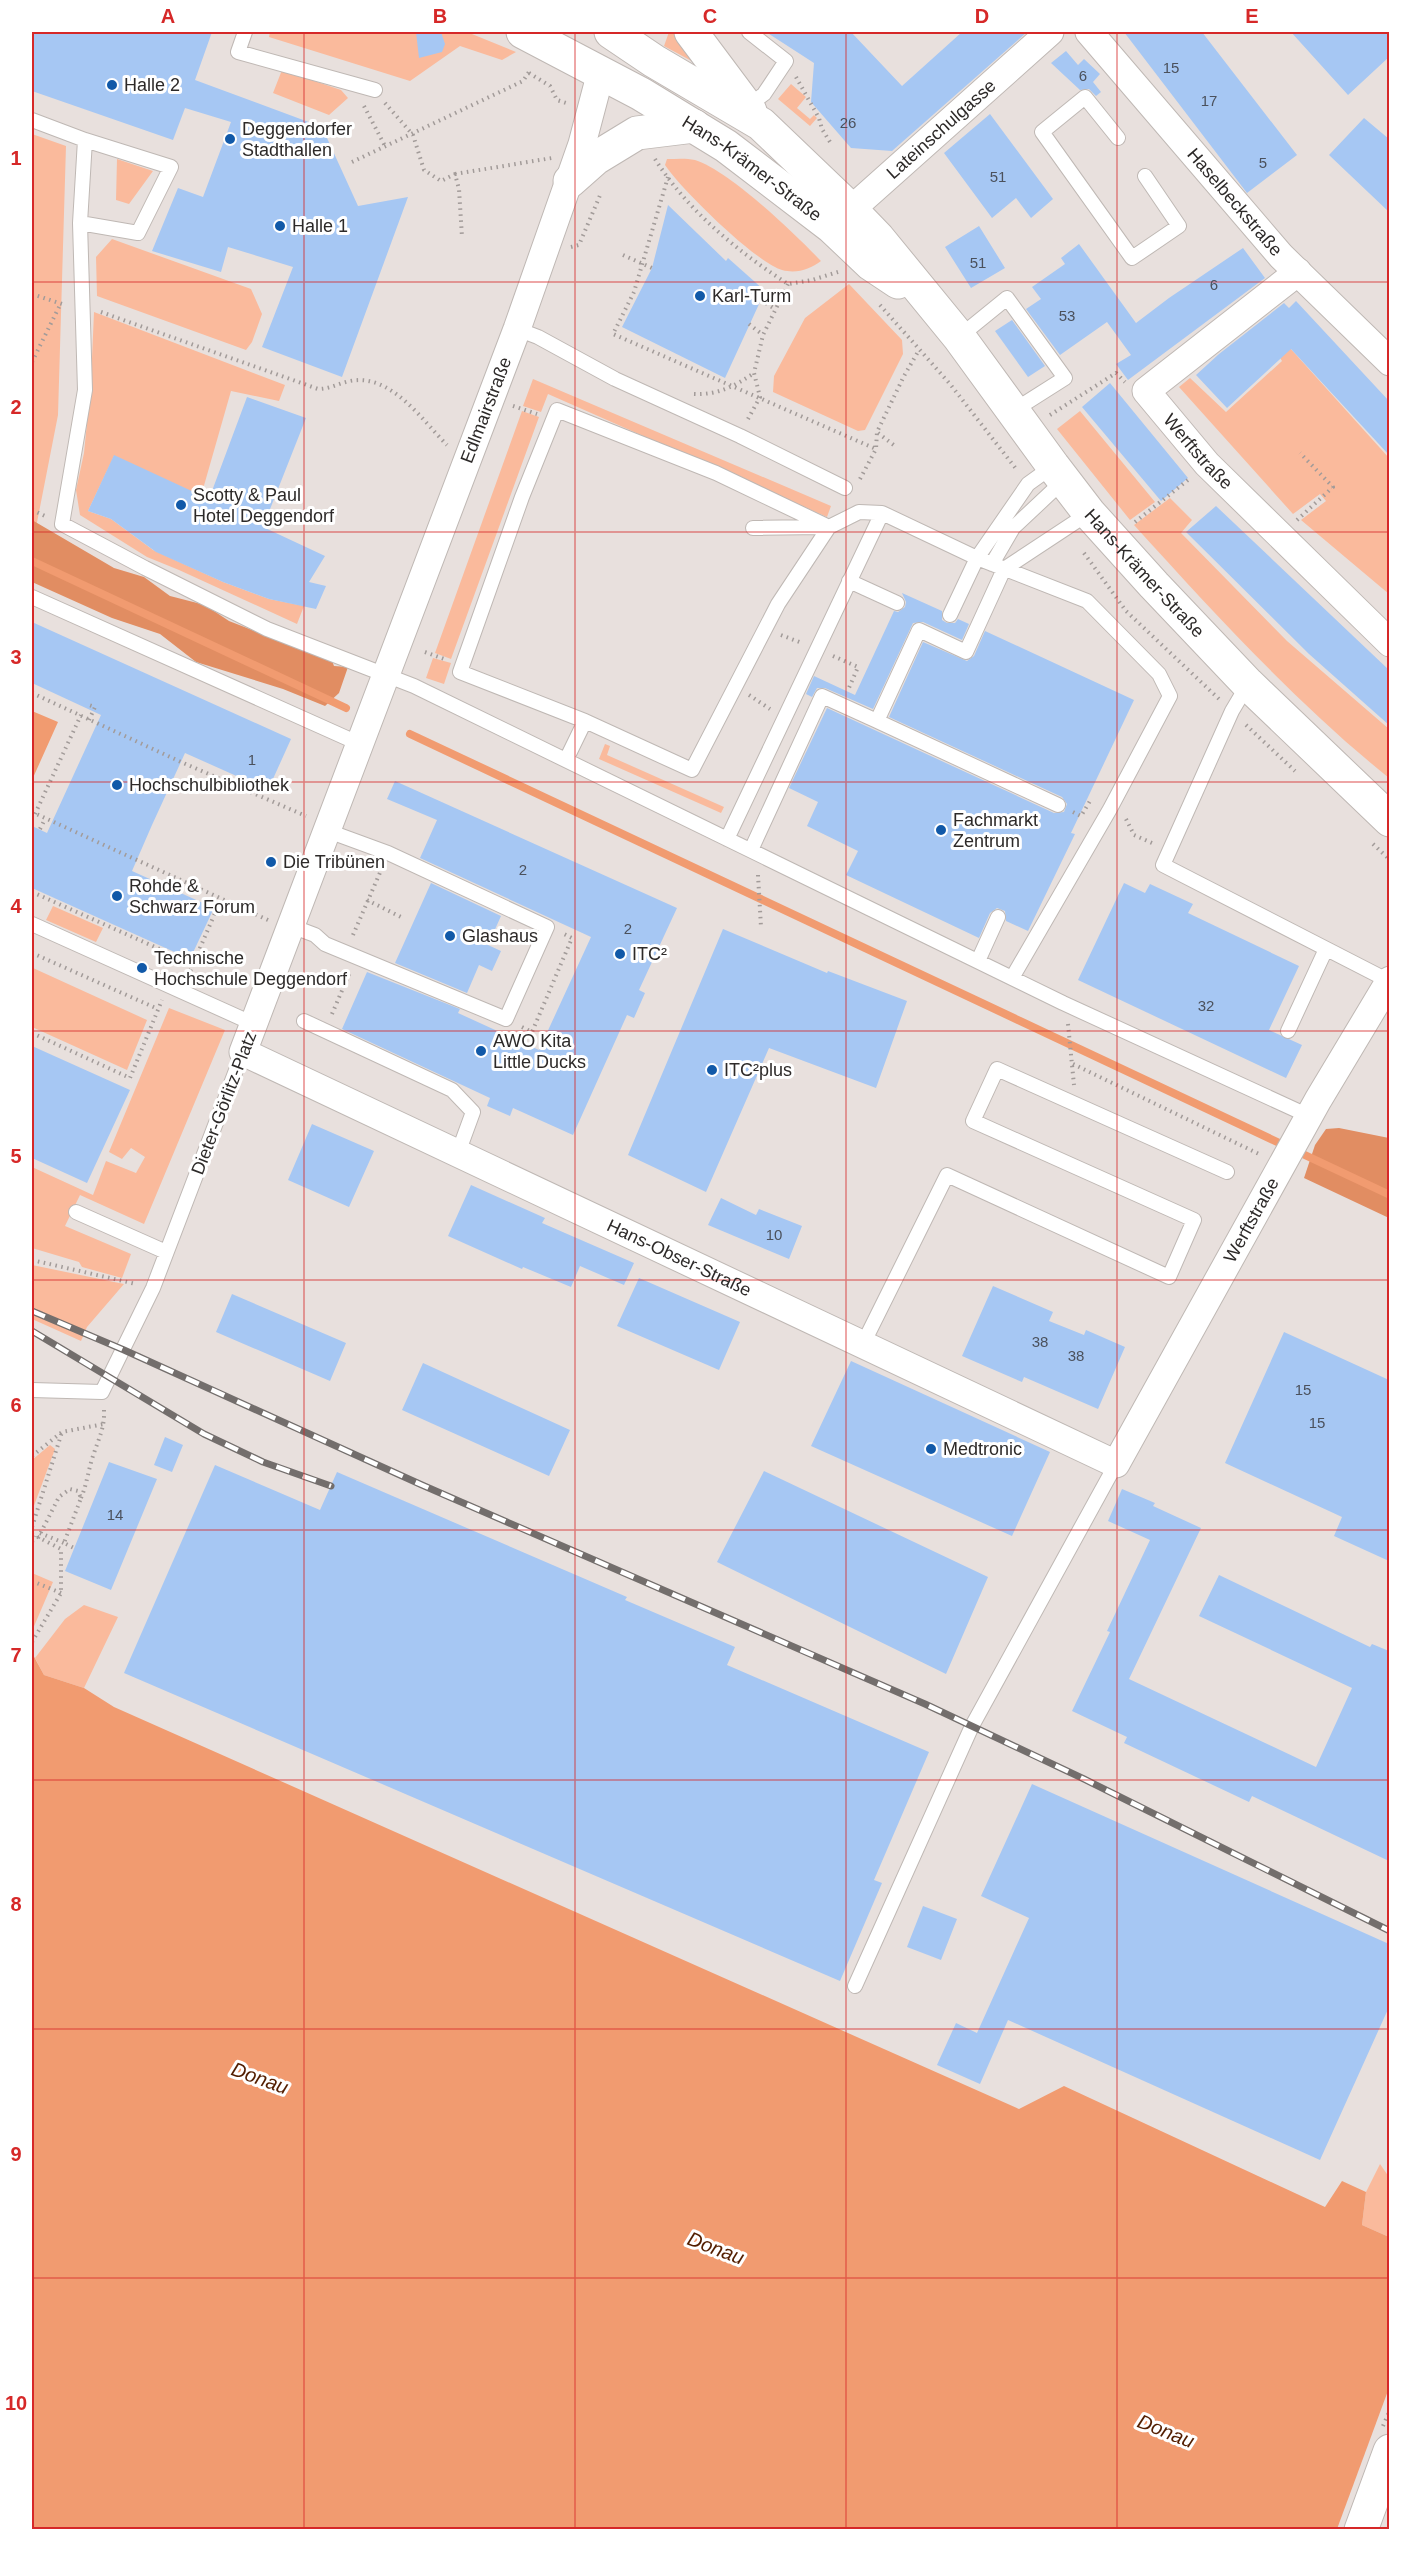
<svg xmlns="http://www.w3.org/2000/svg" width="1421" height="2561" font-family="Helvetica,sans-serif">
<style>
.green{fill:#faba9c}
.forest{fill:#e18d62}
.water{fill:#f19b70}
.pier{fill:#e8e0dd}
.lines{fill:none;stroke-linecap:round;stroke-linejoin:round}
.stream{stroke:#f19b70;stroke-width:8}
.building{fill:#a6c7f3}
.lane-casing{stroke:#bfb8b4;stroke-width:16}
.street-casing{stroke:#bfb8b4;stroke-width:29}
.secondary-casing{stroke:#bfb8b4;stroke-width:35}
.path{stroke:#a29b99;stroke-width:4;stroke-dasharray:1.5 4.5;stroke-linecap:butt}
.lane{stroke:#fff;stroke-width:14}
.street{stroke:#fff;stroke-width:27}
.secondary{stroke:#fff;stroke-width:33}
.rail-casing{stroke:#736e6c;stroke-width:7}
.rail{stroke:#fff;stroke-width:4.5;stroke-dasharray:14;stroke-linecap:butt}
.grid{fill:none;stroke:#d62828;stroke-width:1.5;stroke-opacity:0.55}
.poi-dot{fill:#1159a8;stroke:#fff;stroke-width:2}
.labels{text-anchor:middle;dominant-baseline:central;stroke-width:6;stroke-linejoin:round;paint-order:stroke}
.number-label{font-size:15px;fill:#4b515c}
.poi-label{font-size:18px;fill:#2d2a29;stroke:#fff;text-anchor:start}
.street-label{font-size:18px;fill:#2d2a29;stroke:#fff}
.water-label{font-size:20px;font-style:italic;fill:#531e00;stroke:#fff}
.neatline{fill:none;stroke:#d62828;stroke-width:2}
.grid-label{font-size:20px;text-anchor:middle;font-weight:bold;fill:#d62828}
</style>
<rect width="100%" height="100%" fill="#e8e0dd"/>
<path class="green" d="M270,32H467L516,52L502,60L460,46L410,81L269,37Z
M669,32H675L699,65L664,46Z
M282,70L341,90L348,98L329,115L273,93Z
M791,84L806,97L797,108L810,119L814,115L817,118L810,126L778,99Z
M32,134L66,146L58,415L32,548Z
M117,159L153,171L129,204L116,200Z
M667,159C676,159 686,158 695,160C730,171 795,234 821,261C810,269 797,274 782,270C755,262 681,189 665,165Z
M112,239L251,289L262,314L252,342L246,350L97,296L96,257Z
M849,284L902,340L903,354L865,430L858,431L773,392L774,376L805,318Z
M94,312L285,385L279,401L231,391L201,496L114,456L88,511L111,519L153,550L223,582L269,599L304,606L297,624L179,570L147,557L80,515L76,490L84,453L91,382Z
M1290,348L1389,458V594L1301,520L1326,501L1320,494L1293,514L1179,387L1190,378L1226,412L1282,361L1279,356Z
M533,379L831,506L827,517L548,394L541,412L523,406Z
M522,411L539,417L451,659L435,653Z
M1080,411L1155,502L1130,520L1057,429Z
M1170,498L1192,520L1181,533L1287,641L1389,729V778C1295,702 1215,614 1134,525Z
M433,658L451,663L444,684L426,678Z
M605,744L610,746L607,755L724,807L721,813L599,759Z
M53,906L103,928L96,942L46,920Z
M33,968L147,1020L127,1070L32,1027Z
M169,1008L225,1030L144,1224L80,1195L65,1226L131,1254L122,1278L82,1267L79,1262L32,1248V1167L93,1195L106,1161L136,1173L145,1157L131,1148L122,1159L109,1152Z
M32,1265L124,1284L87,1327L81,1341L32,1319Z
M50,1445L55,1449L32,1511V1460Z
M32,1573L53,1582L32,1631Z
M84,1605L118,1617L84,1688L44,1675L35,1658L65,1619Z
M1380,2164L1389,2177V2237L1362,2225L1366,2192Z"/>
<path class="forest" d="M32,520L114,568L144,577L170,596L205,605L229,621L332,661L334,666L348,667L339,693L325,706L283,689L196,662L160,634L112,618L32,582Z
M1339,1128L1389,1138V1218L1304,1178L1315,1145L1326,1129Z"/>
<path class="water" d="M32,711L58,722L32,780Z
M32,1653L44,1675L84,1688L114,1707L1019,2109L1064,2086L1325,2207L1342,2181L1366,2192L1362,2225L1389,2237V2529H32Z"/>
<path class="pier" d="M1389,2388L1390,2526L1388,2530L1337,2529Z"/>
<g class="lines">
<path class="stream" d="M32,561L346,708
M410,734L1390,1195"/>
</g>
<path class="building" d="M32,32H212L195,80L322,127L358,206L408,197L342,377L262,347L293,267L228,247L221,272L152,251L178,188L203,197L231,122L185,108L173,140L32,91Z
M416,32H441L445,44L442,52L419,58Z
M766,32H851L902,86L962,32H1027L892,151L851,148L811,102L814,63Z
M1124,32H1202L1297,155L1247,193Z
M1291,32H1389V57L1348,95Z
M1066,51L1078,65L1084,59L1100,74L1093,82L1101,92L1096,96L1089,89L1080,90L1051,63Z
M990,114L1053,199L1031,218L1016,198L992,218L944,153Z
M1364,118L1389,139V212L1329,155Z
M668,205L726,261L728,258L765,291L725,378L622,327L652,268Z
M979,226L1005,268L971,288L945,247Z
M1079,244L1136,323L1169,298L1243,248L1265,278L1128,380L1116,364L1131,355L1107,322L1060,355L1026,309L1041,299L1032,287L1065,264L1061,258Z
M1296,301L1389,401V455L1291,349L1227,408L1196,375L1219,354L1284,303L1289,308Z
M1012,320L1045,366L1028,377L995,331Z
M1110,383L1188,478L1161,501L1082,407Z
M247,397L306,418L263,527L325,556L309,582L326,586L316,609L269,599L223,582L156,552L111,519L88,511L114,455L209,499Z
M1216,506L1389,670V725L1309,654L1186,532Z
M902,593L942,611V620L947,623H955L958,619L969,624L962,640L923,622L913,623L873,709L825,688H817L812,697L806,694L814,676L855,695L894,611L898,612L905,607L906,602Z
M32,622L291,739L268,790L185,753L152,825L132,871L214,908L190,959L32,888V826L47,833L101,715L32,683Z
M985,631L1134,700L1071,833L1075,834L1028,931L1006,921L1005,911L997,908L990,913L979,938L846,875L858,851L807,826L818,802L789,788L827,708L1054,813L1064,812L1067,804L1062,797L889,717L923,642L967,661L974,656Z
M395,781L677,908L639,990L645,993L634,1018L627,1015L573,1135L513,1108L510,1116L487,1106L490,1098L342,1029L367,972L460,1009L458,1013L539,1050L591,937L420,858L437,820L387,799Z
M431,883L501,916L488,945L501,951L492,971L479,965L467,993L395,963Z
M1124,883L1145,893L1150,884L1193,904L1188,913L1299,966L1269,1030L1302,1045L1286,1078L1078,980Z
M723,929L827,973L828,971L907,1001L876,1088L769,1048L706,1192L628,1155Z
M32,1046L130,1090L87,1183L32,1158Z
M312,1124L374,1151L349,1207L288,1180Z
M471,1185L545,1218L542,1223L634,1263L624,1285L580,1266L571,1287L523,1267L522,1269L448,1236Z
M721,1198L756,1215L759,1209L802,1226L789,1259L708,1225Z
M639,1278L740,1322L719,1370L617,1326Z
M993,1286L1053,1312L1049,1321L1084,1335L1086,1330L1125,1347L1098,1409L1024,1377L1022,1382L962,1356Z
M232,1294L346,1343L330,1381L216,1332Z
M1284,1332L1389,1380V1561L1334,1536L1342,1517L1225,1463Z
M851,1361L1050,1452L1012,1536L811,1446Z
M423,1363L570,1430L549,1476L402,1410Z
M165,1437L183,1445L172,1472L154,1465Z
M109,1462L157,1479L111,1590L65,1571Z
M215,1465L320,1510L337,1472L627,1597L625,1600L735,1647L727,1665L929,1752L874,1880L882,1883L840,1981L124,1673Z
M764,1471L988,1577L946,1674L717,1562Z
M1122,1489L1155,1503L1153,1506L1201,1528L1129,1679L1316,1767L1352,1688L1199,1616L1219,1575L1370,1647L1372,1644L1389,1651V1861L1252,1796L1249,1802L1124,1743L1127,1737L1072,1711L1110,1632L1107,1631L1150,1540L1108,1521Z
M1032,1784L1389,1944V2007L1320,2160L1008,2020L980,2084L937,2065L956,2023L977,2033L1029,1918L981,1896Z
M923,1906L957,1919L941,1960L907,1947Z"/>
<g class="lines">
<g class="lane-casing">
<path id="lane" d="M245,32L238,52L375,90
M747,107L764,94L786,61L749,32
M32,120L85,140L80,223L85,390L62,524L145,568L267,629L414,686L1063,1003L1309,1116
M1118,138L1085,97L1042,132L1132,258L1179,226L1145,176
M80,223L138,233L171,167L85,140
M517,329L538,337L615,379L740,436L845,488
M959,337L1007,298L1065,378L1013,411
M829,527L778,604L692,770L585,721L460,672L522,497L557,410L716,473L829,527L859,512L882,513
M753,528L823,527
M992,564L1013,528L1063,481
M849,581L897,603
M32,597L360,744
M950,615L977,558L1087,601L1159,674L1170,696L1110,809L1012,978
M1248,684L1232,711L1163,865L1389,981
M877,721L1058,805
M566,760L585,721
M727,839L882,513L977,558L1028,484L1053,466
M751,850L822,696L877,721L919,630L966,652L1004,569L1089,513
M32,924L254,1024
M291,926L315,935L325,944L506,1019L547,927L388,853L328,831
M978,961L998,917
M304,1021L452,1090L473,1112L458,1153
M1288,1031L1326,949
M76,1212L166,1252
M863,1344L947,1175L1169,1277L1194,1220L973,1121L997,1069L1227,1172
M32,1390L102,1392L153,1288L243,1052
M855,1986L972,1726L1116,1464"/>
</g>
<g class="street-casing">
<g id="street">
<path id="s1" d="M1089,32L1281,256L1390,362"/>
<path id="s2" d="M601,72L582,144L517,329L243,1052L1116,1464L1318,1100L1390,980"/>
<path id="s3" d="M836,223L1050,32"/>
<path id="s4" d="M1298,272L1146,391L1207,464L1390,643"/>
</g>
</g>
<g class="secondary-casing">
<g id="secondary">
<path id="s5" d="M523,32L641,94L726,146L832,227L871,264L898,282"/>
<path id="s6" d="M611,32L654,61L761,124L850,209L878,238L959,337L1053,466L1089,513L1154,585L1248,684L1390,820"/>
<path d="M691,32L750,111"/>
<path d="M570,181L596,158L637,133L694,126"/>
<path d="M1361,2530L1390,2451"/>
</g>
</g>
<path class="path" d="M529,73L550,86L557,100L566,103
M796,77L819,118L822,129L830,142
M385,103L413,135L424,170L441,181L455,174L459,189L462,237
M364,106L385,146
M655,159C688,211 737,251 788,284L812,280L838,272
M352,162L523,81L529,72
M455,174L552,158
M668,177L634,292L613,334L876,449
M571,247L579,245L601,193
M623,255L652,268
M32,294L65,305
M761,300L775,309
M880,305L950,384L1017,470
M101,312L318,389C330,389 339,383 350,381C391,373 422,420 447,445
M749,324L763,335
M32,362L60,305
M694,394C718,395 735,386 754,373
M513,406L537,414
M1050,415L1116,373L1125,382
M748,419L760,397L754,373L763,335L788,284
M878,433L895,446
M860,479L876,449L877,432L904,376L919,350
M32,510L45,516
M1297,520L1333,487L1300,453
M1135,522L1188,480
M1084,553L1126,611L1219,699
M781,635L802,643
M425,652L447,660
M833,656L858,667L848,690
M32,693L181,762L306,816
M749,695L770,709
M89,720L95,707L89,705
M1246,725L1295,771
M32,812L268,920
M1073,812L1081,816L1090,801
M35,814L81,715
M1126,819L1134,835L1152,843
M40,829L45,819
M1373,844L1390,860
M758,875L761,927
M32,892L193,964
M367,900L401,917
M353,935L382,868
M32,953L158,1009
M188,976L221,899
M332,1014L349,974
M1068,1024L1074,1085
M522,1027L532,1032L572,938L564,934
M32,1033L130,1078L162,1000
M1073,1064L1261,1155
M32,1260L136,1284
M32,1456L62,1432L104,1424
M81,1498C87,1484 88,1471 93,1456C98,1440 105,1428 104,1410
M32,1527L62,1432
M40,1533L64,1543
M32,1534L61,1549V1593L32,1642
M38,1538L59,1497L70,1489L78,1491L81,1498L64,1543L74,1548
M32,1542L35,1536
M32,1581L61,1593
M1383,2426L1390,2410"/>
<use href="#lane" class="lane"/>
<use href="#street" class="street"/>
<use href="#secondary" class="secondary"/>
<g class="rail-casing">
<path id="rail" d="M32,1311L124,1350L422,1485L925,1704L1084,1779L1390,1931
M32,1331L204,1434L263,1462L331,1486"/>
</g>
<use href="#rail" class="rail"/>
</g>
<path class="grid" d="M304,32V2530M575,32V2530M846,32V2530M1117,32V2530M32,282H1390M32,532H1390M32,782H1390M32,1031H1390M32,1280H1390M32,1530H1390M32,1780H1390M32,2029H1390M32,2278H1390"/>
<g class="poi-dot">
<circle cx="112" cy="85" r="6"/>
<circle cx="230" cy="139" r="6"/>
<circle cx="280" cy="226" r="6"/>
<circle cx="700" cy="296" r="6"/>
<circle cx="181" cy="505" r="6"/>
<circle cx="117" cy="785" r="6"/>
<circle cx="941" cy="830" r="6"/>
<circle cx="271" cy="862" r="6"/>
<circle cx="117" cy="896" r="6"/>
<circle cx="450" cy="936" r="6"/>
<circle cx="620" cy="954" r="6"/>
<circle cx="142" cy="968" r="6"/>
<circle cx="481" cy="1051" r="6"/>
<circle cx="712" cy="1070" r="6"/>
<circle cx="931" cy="1449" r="6"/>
</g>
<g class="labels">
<g class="number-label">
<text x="1171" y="67">15</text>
<text x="1083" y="75">6</text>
<text x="1209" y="100">17</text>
<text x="848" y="122">26</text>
<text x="1263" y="162">5</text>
<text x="998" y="176">51</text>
<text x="978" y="262">51</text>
<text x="1214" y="284">6</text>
<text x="1067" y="315">53</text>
<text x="252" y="759">1</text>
<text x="523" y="869">2</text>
<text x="628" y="928">2</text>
<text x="1206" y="1005">32</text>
<text x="774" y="1234">10</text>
<text x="1040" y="1341">38</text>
<text x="1076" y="1355">38</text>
<text x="1303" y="1389">15</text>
<text x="1317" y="1422">15</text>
<text x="115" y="1514">14</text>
</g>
<g class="poi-label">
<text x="124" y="85">Halle 2</text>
<text x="242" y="129">Deggendorfer<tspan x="242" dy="21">Stadthallen</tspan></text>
<text x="292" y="226">Halle 1</text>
<text x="712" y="296">Karl-Turm</text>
<text x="193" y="495">Scotty &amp; Paul<tspan x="193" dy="21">Hotel Deggendorf</tspan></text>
<text x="129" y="785">Hochschulbibliothek</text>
<text x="953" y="820">Fachmarkt<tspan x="953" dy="21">Zentrum</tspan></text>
<text x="283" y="862">Die Tribünen</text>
<text x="129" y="886">Rohde &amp;<tspan x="129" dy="21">Schwarz Forum</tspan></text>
<text x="462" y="936">Glashaus</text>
<text x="632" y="954">ITC²</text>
<text x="154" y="958">Technische<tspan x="154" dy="21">Hochschule Deggendorf</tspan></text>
<text x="493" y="1041">AWO Kita<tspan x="493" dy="21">Little Ducks</tspan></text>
<text x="724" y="1070">ITC²plus</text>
<text x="943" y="1449">Medtronic</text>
</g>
<g class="street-label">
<text stroke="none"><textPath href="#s3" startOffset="141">Lateinschulgasse</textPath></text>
<text stroke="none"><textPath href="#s5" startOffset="267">Hans-Krämer-Straße</textPath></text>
<text stroke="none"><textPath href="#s1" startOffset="224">Haselbeckstraße</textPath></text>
<text transform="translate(486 410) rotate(-69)">Edlmairstraße</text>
<text stroke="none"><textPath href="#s4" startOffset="273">Werftstraße</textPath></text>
<text stroke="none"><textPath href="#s6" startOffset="768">Hans-Krämer-Straße</textPath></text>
<text transform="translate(224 1103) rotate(-69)">Dieter-Görlitz-Platz</text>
<text stroke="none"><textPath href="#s2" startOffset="2288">Werftstraße</textPath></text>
<text stroke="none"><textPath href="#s2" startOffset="1526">Hans-Obser-Straße</textPath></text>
</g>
<g class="water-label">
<text transform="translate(260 2078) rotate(20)">Donau</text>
<text transform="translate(716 2248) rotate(21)">Donau</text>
<text transform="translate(1166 2431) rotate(22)">Donau</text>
</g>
</g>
<rect width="1421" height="2561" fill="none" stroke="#ffffff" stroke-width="66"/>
<rect x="33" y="33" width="1355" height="2495" class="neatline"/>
<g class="grid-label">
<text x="168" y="23">A</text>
<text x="440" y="23">B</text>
<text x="710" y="23">C</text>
<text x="982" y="23">D</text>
<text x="1252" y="23">E</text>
<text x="16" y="165">1</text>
<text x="16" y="414">2</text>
<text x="16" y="664">3</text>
<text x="16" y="913">4</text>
<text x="16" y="1163">5</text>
<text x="16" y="1412">6</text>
<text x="16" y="1662">7</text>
<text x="16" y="1911">8</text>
<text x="16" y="2161">9</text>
<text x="16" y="2410">10</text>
</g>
</svg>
